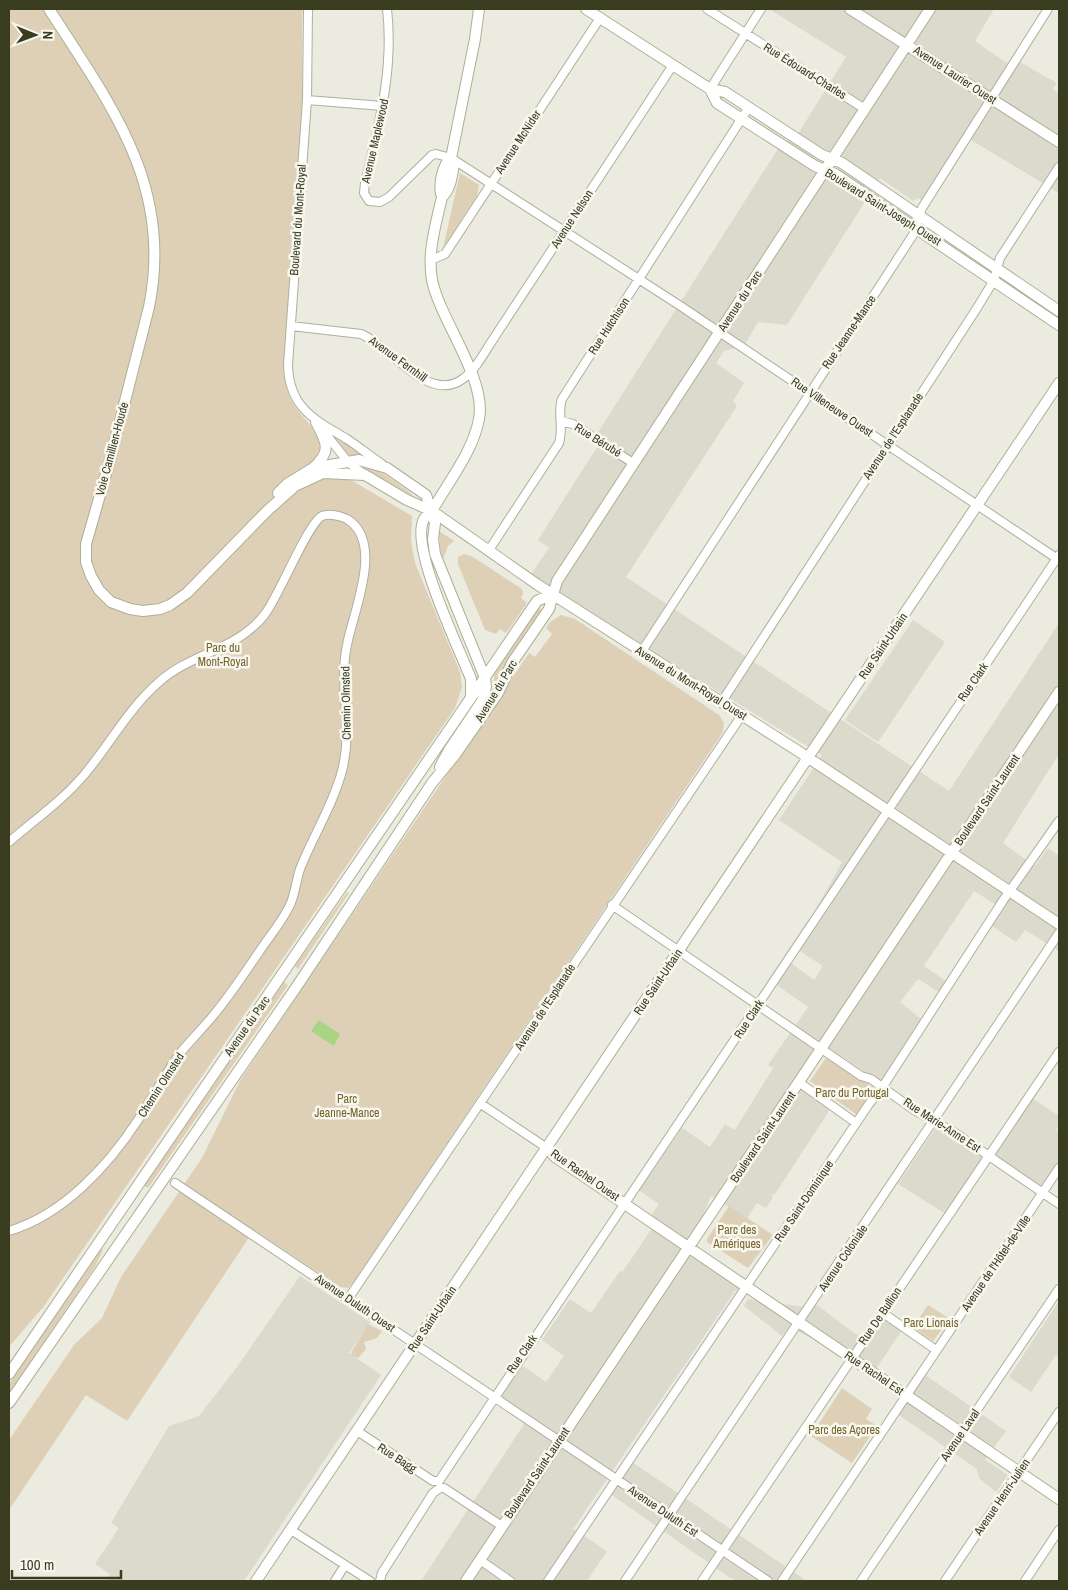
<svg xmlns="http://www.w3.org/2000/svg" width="1068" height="1590" font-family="'Archivo Narrow',sans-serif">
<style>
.built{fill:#dbdacd}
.green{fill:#ded0b7}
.water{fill:#a9d483}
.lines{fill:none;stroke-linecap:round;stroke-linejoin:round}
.street-casing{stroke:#aeb09e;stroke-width:10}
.secondary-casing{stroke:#aeaf95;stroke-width:12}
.street{stroke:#fff;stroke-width:8}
.secondary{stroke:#fff;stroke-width:10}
.labels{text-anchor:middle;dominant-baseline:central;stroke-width:5;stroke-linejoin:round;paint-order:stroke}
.street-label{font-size:12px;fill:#393c1f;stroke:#f8f7f0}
.park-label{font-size:12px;fill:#756327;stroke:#f8f7f0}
</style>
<rect width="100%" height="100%" fill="#ebebdf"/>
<path class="built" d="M769,9H994L975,41L1008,64L1013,58L1057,83L1053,89L1059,93V193L966,137L922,201L918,198L913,201L880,178L787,325L758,322L744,346L724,351L716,363L744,383L733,401L737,406L626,577L949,791L1059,623V754L1003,843L1035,866L1048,848L1059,856V951L1025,930L1016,942L987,923L998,906L974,891L924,966L952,985L944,995L918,979L900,1002L922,1020L881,1083L822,1043L795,1084L831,1108L775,1194L771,1195L773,1197L766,1208L757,1203L747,1218L711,1196L690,1247L746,1286L735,1291L573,1529L607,1551L587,1581H421L526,1421L494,1397L517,1362L546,1382L564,1356L542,1340L570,1299L591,1313L620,1271L622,1272L632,1258L656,1222L650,1217L659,1204L637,1189L654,1169L682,1128L710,1147L725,1124L735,1130L773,1068L768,1065L808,1007L772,982L787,960L814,980L823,966L795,948L842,862L779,820L822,755L668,661L642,651L529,577L549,548L538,540L601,441L595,437L781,144L796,137L846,57Z
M913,620L945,642L878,742L845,720Z
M1029,1096L1059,1116V1125L1056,1130L1059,1132V1169L1043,1192L989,1156Z
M937,1126L987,1157L946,1214L898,1184Z
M300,1276L370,1322L349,1353L381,1375L244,1581H106L110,1574L95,1564L119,1528L111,1523L169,1426L199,1416L237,1367Z
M748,1299L805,1307L813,1302L857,1335L867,1338L883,1314L904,1327L874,1372L907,1395L921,1372L1006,1431L985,1460L1008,1475L996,1492L979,1478L977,1469L896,1413L907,1396L852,1358L789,1327L782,1336L744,1306Z
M1059,1301V1357L1056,1355L1031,1392L1009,1377Z
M632,1462L807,1581H737L729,1577L609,1493Z"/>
<path class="green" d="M9,9H302V106L284,365C283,412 311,413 323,448L317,460L412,516L411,541L415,563L460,672L462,687L455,708L44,1306L9,1347Z
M460,173L479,185L477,196L443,248Z
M333,434L362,454V455L350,457L331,436Z
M362,464L378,470L411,493L413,496L361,466Z
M439,531L454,541L448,546L443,559L440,547Z
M464,554L473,557L522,589L523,594L521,598L527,603L506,633L500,629L496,634L485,630L458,564V557Z
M539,608L541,610L506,663L496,685H494V673Z
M561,615L575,619L719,715L724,723L723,732L353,1283L348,1288L340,1287L254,1230L127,1421L86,1395L9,1510V1440L74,1345L102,1318L121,1277L202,1158L241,1079L529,653L535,657L552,634L546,628L550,622Z
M347,892L349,893L298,969L295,966Z
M284,982L288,985L148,1188L144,1186Z
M826,1058L875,1088L857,1115L810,1081Z
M729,1206L773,1235L748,1268L707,1242V1239Z
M101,1249L103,1250L95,1267L9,1393V1384Z
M928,1305L950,1319L933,1341L913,1327Z
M368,1324L382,1331L377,1338L364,1342L366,1349L358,1358L351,1355L352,1351Z
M842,1388L872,1409L866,1419L877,1426L852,1463L811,1436Z"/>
<path class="water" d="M319,1020L340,1034L334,1046L311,1031Z"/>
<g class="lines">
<g class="street-casing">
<path id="street" d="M308,9L307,100L288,365C289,408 315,420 347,439C359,447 370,456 382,464
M387,9C394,69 379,125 365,183L364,193L369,201L380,202L389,197L432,155L436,154L451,158L679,305L1059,560
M707,9L865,109
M710,89L761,9
M307,100L383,106
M431,260L445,254L600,18
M291,326L361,334C391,346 429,406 464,378C475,370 483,355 490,344L673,65
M561,421L573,424L633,463
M325,433L348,462L365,475
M489,550L559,443C564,427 557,414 562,399L749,107
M642,651L913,235L922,208L1048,9
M721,703L977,308L994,280L1000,258L1059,167
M9,842C34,820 62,801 84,775C110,744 128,709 159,682C191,653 238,650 265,614C279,596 308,523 322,516C329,513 341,516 347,519C385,542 353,612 347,645C338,687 354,725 342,771C333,805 313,836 300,869C296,881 295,896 289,907C281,923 269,937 259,952C244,974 229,997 212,1017C202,1029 191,1040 181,1052C165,1074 153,1097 138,1120C108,1166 63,1215 9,1231
M612,905L861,1076L871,1079L914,1110L957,1134L1059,1204
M800,1083L856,1123
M481,1104L547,1148
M175,1183L768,1581
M348,1299L742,715
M883,1313L936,1350
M357,1431L433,1481H439L1059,555
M291,1530L370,1581
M480,1560L510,1581
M335,1581L345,1565
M380,1581L382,1573L433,1493L440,1488H444L502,1526
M548,1581L869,1104L880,1091L1004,899L1059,821
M625,1581L1059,933
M702,1581L1059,1052
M782,1581L1059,1168
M861,1581L1059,1289
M945,1581L1059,1412
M1025,1581L1059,1530"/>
</g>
<g class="secondary-casing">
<path id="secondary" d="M49,9C110,104 174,186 149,307L110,460L86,544V562L91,576L99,590L111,602L130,609L143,611L160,609L170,605L187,593L267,511L295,486L323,473L365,475L407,500L432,511L538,585L798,751L1059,924
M586,9L710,89L725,92L822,155L842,163L1059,311
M850,9L1059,142
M710,89L717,103L815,166L835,174L1059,325
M442,197C451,189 452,175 454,164L451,158
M313,468C333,451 326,441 316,422
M278,493L287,484L313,468L359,460L387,468L426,495L435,523L433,539L435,554L485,678L486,687L482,701L449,750L440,767
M471,696V679C459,648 409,546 424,519C426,515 430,513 432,511C448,482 473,452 479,419C487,379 440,320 432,280C427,252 436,224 442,197C438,187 442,165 451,158L475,39L479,9
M547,1148L555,1157L582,1175L1059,1499
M9,1374L537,601L552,594
M9,1403L295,989L432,783L455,755L498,693L512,663L549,609L557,581L930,9
M256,1581L1059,383
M466,1581L1059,692"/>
</g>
<use href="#street" class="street"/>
<use href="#secondary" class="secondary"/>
</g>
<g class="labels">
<g class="street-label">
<text transform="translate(805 71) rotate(32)">Rue Édouard-Charles</text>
<text transform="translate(955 75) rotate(33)">Avenue Laurier Ouest</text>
<text transform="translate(375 141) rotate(-77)">Avenue Maplewood</text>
<text transform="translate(518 142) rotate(-57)">Avenue McNider</text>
<text transform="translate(883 207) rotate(32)">Boulevard Saint-Joseph Ouest</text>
<text transform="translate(572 219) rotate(-57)">Avenue Nelson</text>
<text transform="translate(298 220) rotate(-86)">Boulevard du Mont-Royal</text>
<text transform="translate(740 301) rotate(-57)">Avenue du Parc</text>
<text transform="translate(609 326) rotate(-57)">Rue Hutchison</text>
<text transform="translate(849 332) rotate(-56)">Rue Jeanne-Mance</text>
<text transform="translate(398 359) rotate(36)">Avenue Fernhill</text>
<text transform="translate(832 407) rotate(34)">Rue Villeneuve Ouest</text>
<text transform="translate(893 436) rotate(-57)">Avenue de l'Esplanade</text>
<text transform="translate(598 440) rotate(32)">Rue Bérubé</text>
<text transform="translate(112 449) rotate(-75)">Voie Camillien-Houde</text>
<text transform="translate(883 646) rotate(-56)">Rue Saint-Urbain</text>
<text transform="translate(973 682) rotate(-56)">Rue Clark</text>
<text transform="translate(691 683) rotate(32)">Avenue du Mont-Royal Ouest</text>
<text transform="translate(496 691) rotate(-59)">Avenue du Parc</text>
<text transform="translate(346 703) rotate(-91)">Chemin Olmsted</text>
<text transform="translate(987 800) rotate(-56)">Boulevard Saint-Laurent</text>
<text transform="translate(658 982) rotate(-56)">Rue Saint-Urbain</text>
<text transform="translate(545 1007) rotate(-57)">Avenue de l'Esplanade</text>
<text transform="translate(749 1019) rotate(-57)">Rue Clark</text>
<text transform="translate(247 1026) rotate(-55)">Avenue du Parc</text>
<text transform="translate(161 1085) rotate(-57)">Chemin Olmsted</text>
<text transform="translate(942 1125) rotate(33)">Rue Marie-Anne Est</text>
<text transform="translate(763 1137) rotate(-56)">Boulevard Saint-Laurent</text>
<text transform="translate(585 1175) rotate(35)">Rue Rachel Ouest</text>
<text transform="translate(804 1201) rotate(-56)">Rue Saint-Dominique</text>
<text transform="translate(843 1258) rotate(-56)">Avenue Coloniale</text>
<text transform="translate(996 1263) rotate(-56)">Avenue de l'Hôtel-de-Ville</text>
<text transform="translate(355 1303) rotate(34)">Avenue Duluth Ouest</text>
<text transform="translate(880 1316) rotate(-56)">Rue De Bullion</text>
<text transform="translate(432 1319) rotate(-56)">Rue Saint-Urbain</text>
<text transform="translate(522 1354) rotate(-56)">Rue Clark</text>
<text transform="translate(874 1373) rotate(34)">Rue Rachel Est</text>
<text transform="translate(960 1435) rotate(-56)">Avenue Laval</text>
<text transform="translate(397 1458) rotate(33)">Rue Bagg</text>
<text transform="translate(537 1473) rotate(-56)">Boulevard Saint-Laurent</text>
<text transform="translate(1002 1497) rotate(-56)">Avenue Henri-Julien</text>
<text transform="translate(663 1511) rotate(34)">Avenue Duluth Est</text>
</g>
<g class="park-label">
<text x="223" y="648">Parc du<tspan x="223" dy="14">Mont-Royal</tspan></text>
<text x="852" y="1093">Parc du Portugal</text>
<text x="347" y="1099">Parc<tspan x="347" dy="14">Jeanne-Mance</tspan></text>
<text x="737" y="1230">Parc des<tspan x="737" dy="14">Amériques</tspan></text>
<text x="931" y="1323">Parc Lionais</text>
<text x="844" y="1430">Parc des Açores</text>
</g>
</g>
<rect width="1068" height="1590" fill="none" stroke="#393c1f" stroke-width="20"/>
<g transform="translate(35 35) rotate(91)" stroke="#f8f7f0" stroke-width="4" paint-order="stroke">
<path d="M0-4L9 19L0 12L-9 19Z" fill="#393c1f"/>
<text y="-8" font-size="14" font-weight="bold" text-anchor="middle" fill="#393c1f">N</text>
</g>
<path d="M12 1570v8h109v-8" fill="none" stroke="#393c1f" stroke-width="2.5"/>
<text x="20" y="1570" font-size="15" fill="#393c1f" stroke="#f8f7f0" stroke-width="4" paint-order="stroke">100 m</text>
</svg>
